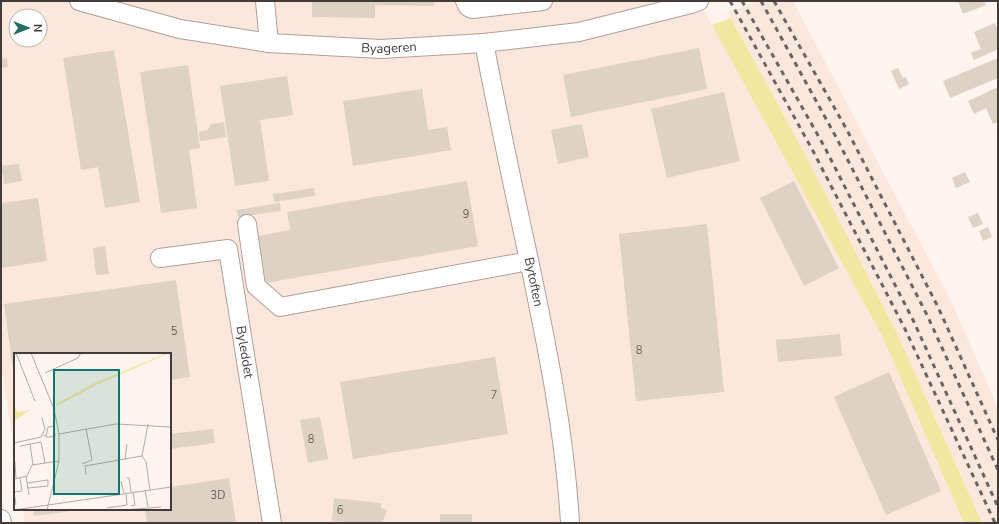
<svg xmlns="http://www.w3.org/2000/svg" width="999" height="524" font-family="'Nunito Sans',sans-serif">
<style>
.built{fill:#fce7dd;fill-rule:evenodd}
.green{fill:#f2e6a0}
.building{fill:#ddd2c3}
.lines{fill:none;stroke-linecap:round;stroke-linejoin:round}
.minor-casing{stroke:#b1a098;stroke-width:20}
.minor{stroke:#fff;stroke-width:18}
.rail{stroke:#6c6461;stroke-width:3;stroke-dasharray:5 5;stroke-linecap:butt}
.labels{text-anchor:middle;dominant-baseline:central;stroke-width:3;stroke-linejoin:round;paint-order:stroke}
.number-label{font-size:11px;fill:#69615b}
.street-label{font-size:13px;fill:#423b38;stroke:#fff}
.inset-road{fill:none;stroke:#b3aaa6;stroke-width:1}
.view{fill:#0f766e;fill-opacity:0.15;stroke:#0f766e;stroke-width:2}
.inset-edge{fill:none;stroke:#423b38;stroke-width:2}
</style>
<rect width="100%" height="100%" fill="#fff4ef"/>
<path class="built" d="M1,1H699L883,338L964,523H25L23,509H170V354H15V455L1,363ZM16,16H40V40H16Z
M759,1H793L952,303L998,408V523H982L896,331L806,156L728,12Z"/>
<path class="green" d="M731,18L806,156L896,331L982,523H964L883,338L712,25Z"/>
<path class="building" d="M312,1H434V6L375,5V18L312,17Z
M958,1H984L986,5L963,14Z
M995,23L998,31V49L974,60L971,53L981,49L974,32Z
M699,48L707,89L571,117L563,75Z
M114,50L140,202L105,208L98,167L81,170L63,58Z
M7,58L8,67L1,68V59Z
M998,58V78L950,98L943,81Z
M188,65L200,148L189,150L197,208L161,213L140,72Z
M898,68L903,78L906,77L909,84L899,89L891,71Z
M287,76L293,115L260,120L269,181L235,186L220,86Z
M998,87V122L993,124L986,108L974,114L968,101Z
M422,89L428,130L447,127L451,150L353,166L343,101Z
M724,92L740,161L667,178L651,109Z
M224,122L226,137L200,141L199,132L208,130L211,124Z
M582,124L589,157L558,164L551,130Z
M19,164L22,181L4,184L3,174H1V166Z
M965,172L970,182L956,188L952,178Z
M467,181L478,246L266,283L258,236L290,230L287,212Z
M794,181L839,268L804,286L760,198Z
M314,188L315,196L274,202L273,194Z
M38,198L47,261L1,268V203Z
M280,203L281,211L238,217L237,210Z
M978,213L983,224L973,228L968,217Z
M707,224L724,392L636,401L619,234Z
M988,227L992,237L983,241L979,231Z
M105,246L109,274L96,275L93,248Z
M176,280L190,377L170,380V354H15L14,377L4,304Z
M840,334L842,356L778,362L776,340Z
M495,357L508,434L353,459L340,382Z
M889,372L941,491L886,515L834,397Z
M320,417L328,459L308,463L300,420Z
M213,429L215,443L170,449V434Z
M229,478L236,523H147L145,509H170V487Z
M334,498L381,503V508L387,510L382,523H350L332,521Z
M33,509H79V510L34,516Z
M440,514H472V523H440Z"/>
<g class="lines">
<g class="minor-casing">
<g id="minor">
<path id="s1" d="M79,1L180,29L269,43L381,49L484,43L579,32L691,4L699,1"/>
<path d="M265,1L269,43"/>
<path d="M465,1L468,7L472,9L543,1"/>
<path id="s2" d="M484,43C498,115 513,187 529,260C547,346 565,434 570,523"/>
<path d="M247,224L256,286L280,307L529,261"/>
<path id="s3" d="M160,258L228,249L272,523"/>
<path d="M1,519L2,523"/>
</g>
</g>
<use href="#minor" class="minor"/>
<path class="rail" d="M730,1L813,151L905,329L995,523
M742,1L824,146L914,322L998,507
M761,1L836,137L927,315L998,470
M774,1L847,130L938,307L998,440"/>
</g>
<g class="labels">
<g class="number-label">
<text x="466" y="214">9</text>
<text x="174" y="331">5</text>
<text x="639" y="350">8</text>
<text x="494" y="395">7</text>
<text x="311" y="439">8</text>
<text x="218" y="495">3D</text>
<text x="340" y="510">6</text>
</g>
<g class="street-label">
<text stroke="none"><textPath href="#s1" startOffset="315">Byageren</textPath></text>
<text stroke="none"><textPath href="#s2" startOffset="244">Bytoften</textPath></text>
<text stroke="none"><textPath href="#s3" startOffset="173">Byleddet</textPath></text>
</g>
</g>
<g transform="translate(14 353)">
<rect width="157" height="157" fill="#fff4ef"/>
<path d="M153,0H156L82,32L43,53L42,51L81,30ZM0,49L3,59L16,57L0,68Z" fill="#f2e6a0"/>
<path class="inset-road" d="M2,0L21,48M17,0L40,56L45,81V108L33,157M31,20L64,5L67,0M45,81L102,71L157,74M29,82L33,84H35L41,83L40,73L34,74L32,83M0,90L27,84L31,76L28,65M16,91L19,112M6,93L27,89L31,110M128,103L132,109L136,137M111,107L113,91M1,109L2,125M68,111L78,107L72,76M72,122L71,113L128,103L134,71M12,123L15,142M113,125H115L117,139M0,126L13,123L18,112L45,108M107,128L110,140M13,130L34,127V133L14,135M131,137L134,154M2,152L0,139L8,138L6,125M117,153L121,152L119,139M93,155L113,152L112,140M0,157L157,134M110,157L147,154"/>
<path class="view" d="M40,17H105V141H40Z"/>
<rect width="157" height="157" class="inset-edge"/>
</g>
<rect width="999" height="524" fill="none" stroke="#423b38" stroke-width="4"/>
<g transform="translate(28 28) rotate(90)"><circle r="19" fill="#ffffff" stroke="#b3b1af"/>
<path d="M0-3L7 15L0 10L-7 15Z" fill="#256c61"/>
<text y="-6" font-size="11" font-weight="bold" text-anchor="middle" fill="#423b38">N</text>
</g>
</svg>
